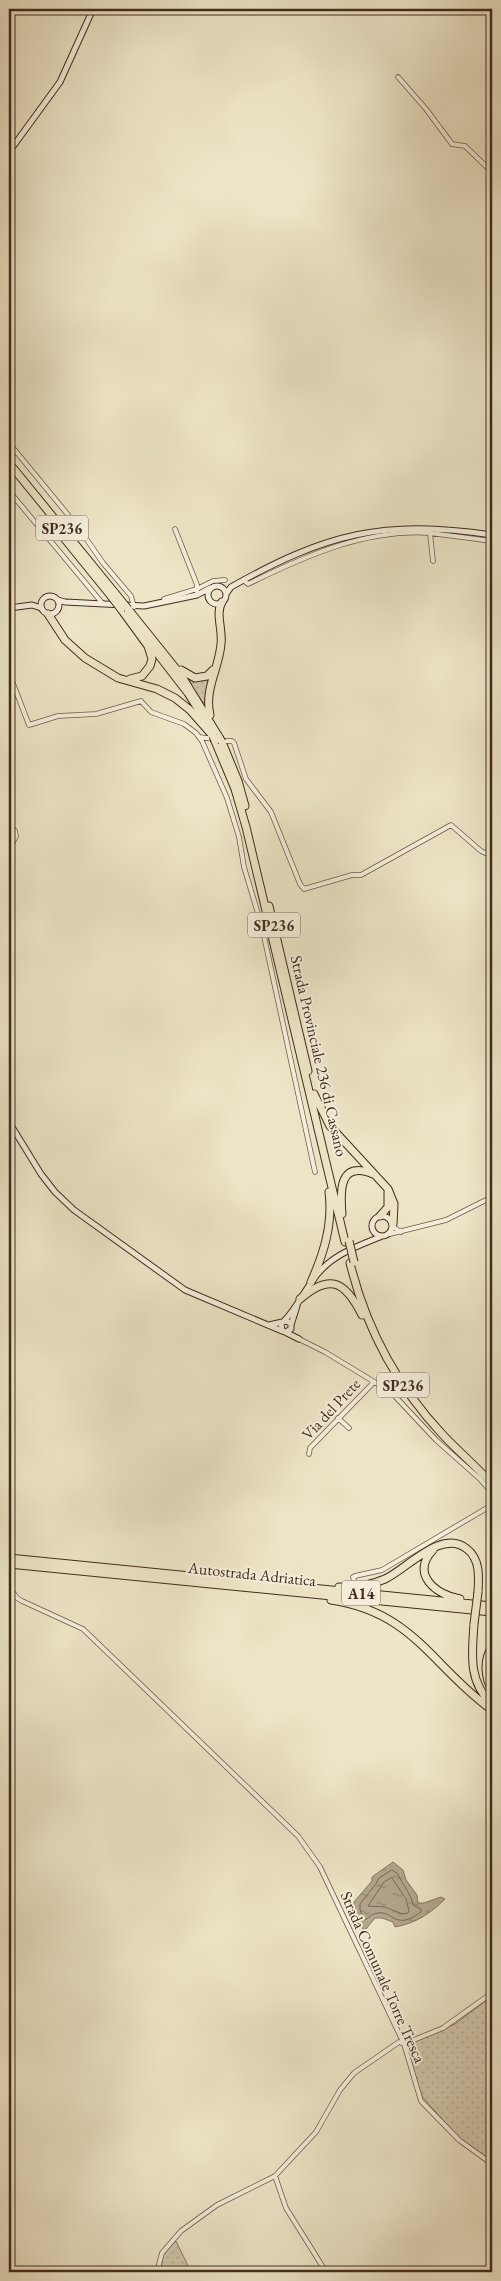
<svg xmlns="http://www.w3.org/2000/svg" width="501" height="2281" font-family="'EB Garamond',serif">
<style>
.grass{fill:url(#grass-dots);stroke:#887862}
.water{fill:url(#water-ripples);stroke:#85755f}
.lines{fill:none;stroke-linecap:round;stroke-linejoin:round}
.shore{stroke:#7a6854;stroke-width:1}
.street-tunnel{stroke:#cabfa4;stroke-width:4;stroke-dasharray:4 2;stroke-linecap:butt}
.street-casing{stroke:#6c5a46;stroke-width:5.5}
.secondary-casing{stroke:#422c1c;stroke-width:7}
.highway-casing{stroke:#422c1c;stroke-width:9}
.street{stroke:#f3edda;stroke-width:4}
.secondary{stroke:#f3edda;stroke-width:5}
.highway{stroke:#ece4c6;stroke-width:7}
.highway-bridge-casing{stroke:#422c1c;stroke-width:9;stroke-linecap:butt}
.highway-bridge{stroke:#ece4c6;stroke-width:7}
.labels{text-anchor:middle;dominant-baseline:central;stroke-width:4;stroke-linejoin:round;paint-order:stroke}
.shield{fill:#f3edda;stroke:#765;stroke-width:1}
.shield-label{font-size:15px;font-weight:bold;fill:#422c1c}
.street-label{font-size:16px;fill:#422c1c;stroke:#f3edda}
</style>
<defs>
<pattern id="grass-dots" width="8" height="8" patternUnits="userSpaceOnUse" patternTransform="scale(1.25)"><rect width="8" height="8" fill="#cfc5a9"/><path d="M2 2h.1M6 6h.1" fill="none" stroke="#b3a991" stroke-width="1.8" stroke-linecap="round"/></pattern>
<pattern id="water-ripples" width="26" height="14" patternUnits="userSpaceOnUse" patternTransform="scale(1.25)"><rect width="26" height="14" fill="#b2a58c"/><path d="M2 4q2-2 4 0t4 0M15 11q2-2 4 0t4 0" fill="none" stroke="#928772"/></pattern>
</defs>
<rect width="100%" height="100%" fill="#ece4c6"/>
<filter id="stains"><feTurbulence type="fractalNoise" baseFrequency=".004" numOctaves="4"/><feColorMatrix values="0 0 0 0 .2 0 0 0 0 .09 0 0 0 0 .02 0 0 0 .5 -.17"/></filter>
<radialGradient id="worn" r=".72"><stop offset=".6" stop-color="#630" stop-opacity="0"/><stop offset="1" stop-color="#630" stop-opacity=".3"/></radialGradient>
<path class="grass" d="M207,677L210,679L206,707L187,679Z
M492,1996V2164L457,2136L420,2094L407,2045L455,2024Z
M176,2241L191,2272H157L162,2253Z"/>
<path class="water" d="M393,1862L403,1870L406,1880L417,1895L418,1903H424L441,1897L445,1899C430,1914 416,1923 395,1927L393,1922L382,1918H375L366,1929L363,1930L355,1911L354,1902L372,1881V1877Z"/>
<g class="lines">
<path class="shore" d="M392,1870L398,1874C402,1885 411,1893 413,1905L421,1909V1912C393,1933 393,1907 374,1914C370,1915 368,1919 364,1920L360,1910V1904L376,1884L378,1879Z
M392,1878L406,1899L409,1911L408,1913L402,1914L385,1907L368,1906L384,1882Z"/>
<path class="street-tunnel" d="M408,1391L415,1387"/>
<g class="street-casing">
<path id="street" d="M398,77L426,109L452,144L465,146L492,172
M9,443L78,527L103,563L131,596L134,607
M9,491L103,604
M175,529L197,585V595
M430,533L492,541
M243,580L248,584C305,556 365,529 430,533L433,561
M164,602V599L197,589L213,581L225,580
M9,673L29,725L58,716L96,714L141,701L151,712L184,724L196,733L202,741L227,798L239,837L244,867L262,927L315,1172
M199,737L214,739
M221,741H232L234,743L246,779L271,812L300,884L304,889L352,875H361L451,825L481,851L492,856
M9,825L15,831L16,836L9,850
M393,1227L401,1232
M390,1234L446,1220L492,1197
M299,1339L325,1352L391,1392L404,1394
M391,1392L436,1440L480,1479L492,1493
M338,1418L349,1428
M309,1454L310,1448L374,1382
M354,1580L353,1577L355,1576L382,1570L492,1505
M9,1587L17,1598L22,1601L83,1629L298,1836L320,1867L404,2044L421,2101L459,2140L492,2164
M275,2176L286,2208L326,2272
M157,2272L162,2253L181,2231L217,2205L275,2176L316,2132L340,2090L354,2073L399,2042L404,2044L443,2028L492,1993"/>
</g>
<g class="secondary-casing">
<path id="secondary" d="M9,152L60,82L93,9
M208 595a9 9 0 1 1 18 0a9 9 0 1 1-18 0Z
M226,594L231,587C327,533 383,519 492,535
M41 605a9 9 0 1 1 18 0a9 9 0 1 1-18 0Z
M58,600L65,602L144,606L197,595L210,588
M9,608L32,605L41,608
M9,1122L41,1174L55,1192L74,1210L185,1290L282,1331
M372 1226a10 10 0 1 1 20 0a10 10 0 1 1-20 0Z
M284,1321C296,1309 303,1293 313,1280C329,1256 355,1247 380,1237
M269,1325L287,1321L291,1324V1329L286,1332L282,1331L281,1323
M291,1325L297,1306
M285,1332L299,1339"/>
</g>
<g class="highway-casing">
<path id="highway" d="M9,463L115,593
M55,527L111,596
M121,609L148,646L152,659L150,666L142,676L130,679
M128,609L181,675L219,737
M48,614L65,640L85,658L118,678L157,689L175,698L190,710L213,736
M147,640L188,693L205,720
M181,670L195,678L207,676L213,670
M210,715C204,689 219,669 221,644C223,630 215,613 222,602
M215,741L235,789L246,827L345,1242
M222,742L238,781L245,806
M269,906L308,1071
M314,1094L330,1126L388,1189L394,1204L393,1224
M342,1214C340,1191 339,1160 373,1174
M380,1216L388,1207V1192
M350,1263C366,1328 397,1386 443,1435C459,1452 477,1467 492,1484
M311,1282C324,1253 333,1224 329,1192
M300,1299C330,1273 345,1281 362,1315
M433,1550C410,1574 436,1595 460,1599
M9,1558L492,1606
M9,1564L492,1612
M339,1587C354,1588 371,1585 385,1579C407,1569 442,1528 467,1549C480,1559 479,1576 478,1592
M331,1600C414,1612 433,1668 492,1710
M474,1624C472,1654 468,1682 492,1704
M492,1647C483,1660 485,1678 492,1690"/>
</g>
<use href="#street" class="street"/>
<use href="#secondary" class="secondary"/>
<use href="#highway" class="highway"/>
<g class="highway-bridge-casing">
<path id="highway-bridge" d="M115,593L128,609
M111,596L121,609
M213,736L215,741
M219,737L222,742
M349,1241L354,1262
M474,1624L478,1592"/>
</g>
<use href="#highway-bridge" class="highway-bridge"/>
</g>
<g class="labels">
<g class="shield">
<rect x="36" y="515.5" width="52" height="25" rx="4"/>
<rect x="248" y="912.5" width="52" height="25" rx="4"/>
<rect x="377" y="1372.5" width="52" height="25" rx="4"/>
<rect x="342" y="1580.5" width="38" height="25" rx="4"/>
</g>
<g class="shield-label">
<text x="62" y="528">SP236</text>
<text x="274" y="925">SP236</text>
<text x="403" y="1385">SP236</text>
<text x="361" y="1593">A14</text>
</g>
<g class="street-label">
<text transform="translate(319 1056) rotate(77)">Strada Provinciale 236 di Cassano</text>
<text transform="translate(331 1409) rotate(-47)">Via del Prete</text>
<text transform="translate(252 1574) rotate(6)">Autostrada Adriatica</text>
<text transform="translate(383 1977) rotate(66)">Strada Comunale Torre Tresca</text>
</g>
</g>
<rect width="501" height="2281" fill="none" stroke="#ece4c6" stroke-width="30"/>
<rect x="10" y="10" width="481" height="2261" fill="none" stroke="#422c1c" stroke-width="2.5"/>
<rect x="15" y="15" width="471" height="2251" fill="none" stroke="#422c1c"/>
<rect width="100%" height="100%" filter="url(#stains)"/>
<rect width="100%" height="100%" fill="url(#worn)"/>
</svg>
